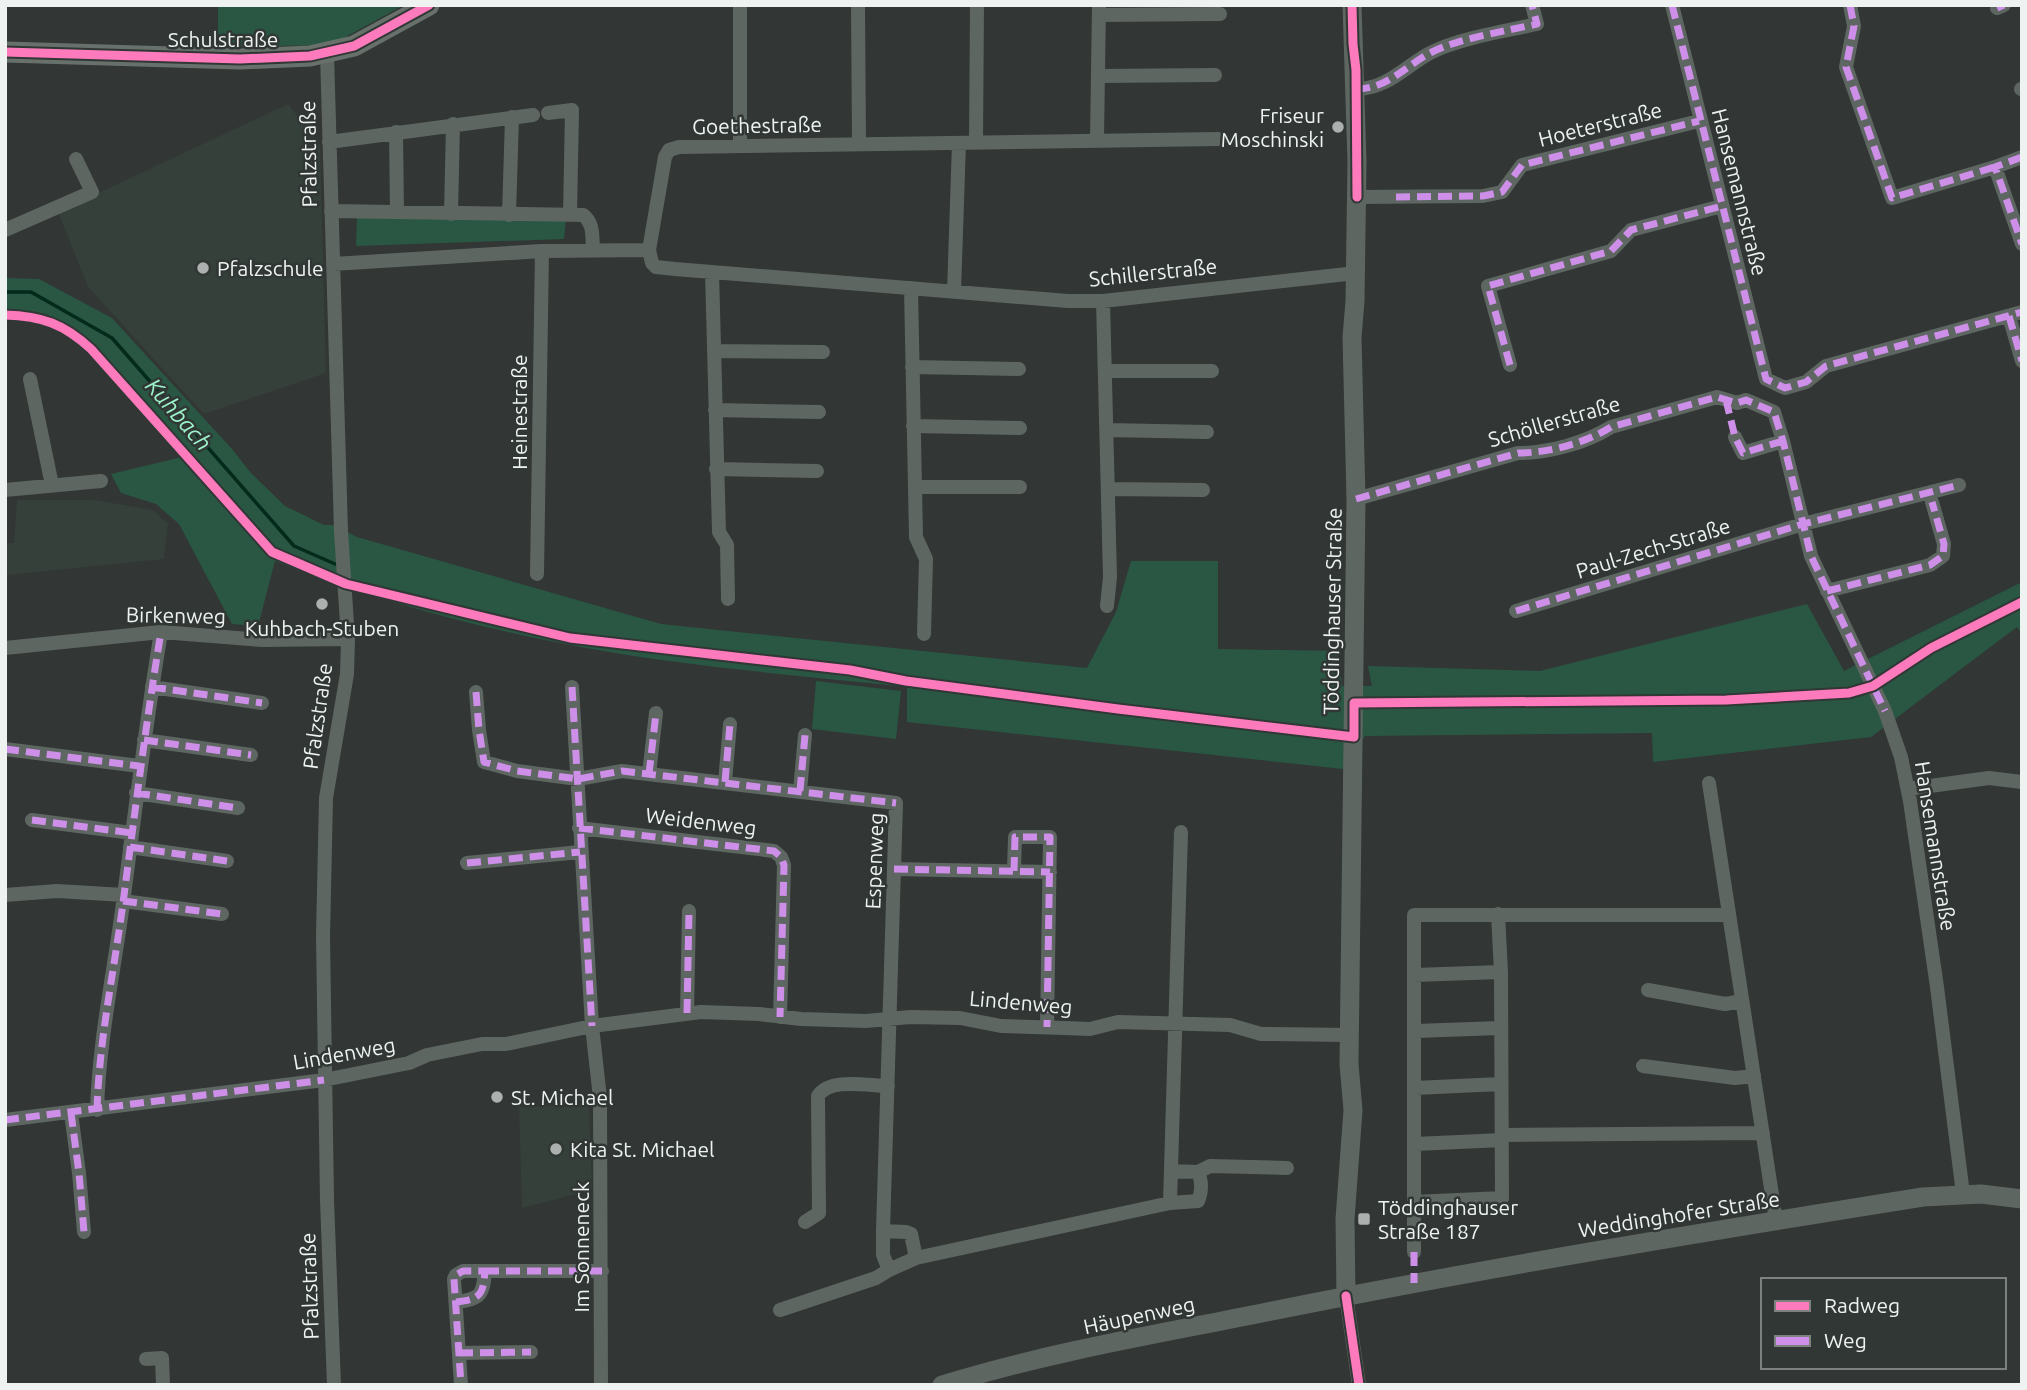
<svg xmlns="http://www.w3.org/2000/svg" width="2027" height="1390" font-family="Ubuntu,sans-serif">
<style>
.built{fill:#35403b}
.green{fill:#295744}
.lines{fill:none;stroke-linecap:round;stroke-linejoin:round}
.stream{stroke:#042a1c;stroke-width:3.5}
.minor{stroke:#5e6662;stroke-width:14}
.tertiary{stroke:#5e6662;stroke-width:19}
.secondary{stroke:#68706c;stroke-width:21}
.quiet{stroke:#ce8fe9;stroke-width:7;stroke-dasharray:14 7;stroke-linecap:butt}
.cycleway-casing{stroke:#313734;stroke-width:13}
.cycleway{stroke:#fd7abc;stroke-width:9}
.poi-dot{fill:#acb0ae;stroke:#313734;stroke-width:2.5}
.labels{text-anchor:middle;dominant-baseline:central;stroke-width:5;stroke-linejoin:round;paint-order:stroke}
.street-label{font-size:21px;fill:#eef2f0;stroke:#313734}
.poi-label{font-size:21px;fill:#eef2f0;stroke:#313734;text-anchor:start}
.water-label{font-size:23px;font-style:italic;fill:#9bf2cb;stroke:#313734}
</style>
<rect width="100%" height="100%" fill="#323634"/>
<path class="built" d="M288,104L320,145L326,373L204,414L88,287L58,212Z
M17,500H95L153,510L168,524L164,559L7,575L5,543H14Z
M589,1104L592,1190L522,1208L519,1107Z"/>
<path class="green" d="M218,5H404L331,45L218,47Z
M357,217L566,219L564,239L356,246Z
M5,278L39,279L112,318L232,449L250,472L285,506L324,525H334L357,537L661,624L1087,668L1116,612L1131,561H1218V649L1338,651L1342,686H1372L1368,666L1540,671L1807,604L1844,671L2022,582V634L2017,627L1871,737L1653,762L1652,733L1365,736L1343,769L907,722V687C795,675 676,666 565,644C468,625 367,598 275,561L258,626L232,624L179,524L156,504L121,493L111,474L182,457C168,441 153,425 139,409C100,363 73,316 5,317Z
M816,681L901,691L896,739L812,729Z"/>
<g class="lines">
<path class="stream" d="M5,292H31L112,338L294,546L335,564"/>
<path class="minor" d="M858,5L859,144
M1672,5L1766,379L1785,388L1806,382L1826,366L2022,312
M1850,5L1854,26L1846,67L1892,198L1995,167
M1997,8L2004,5
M1099,15L1220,14
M327,54L341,531L348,639L347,674L326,798L323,936L327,1200L334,1385
M1098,76L1215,75
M1356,89C1388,89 1406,65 1432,52C1460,38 1506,31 1537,24L1532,5
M2021,89H2022
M548,113L572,110L570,215
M396,132L397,212
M1097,139L1099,5
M329,142L533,115
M976,142L977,5
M740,146V5
M2022,157L1995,167L2022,244
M1357,197L1483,196L1502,192L1522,165L1699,121
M331,211L583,215C594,223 592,236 593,249
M451,214L453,124
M509,215L512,117
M5,230L92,192L76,159
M649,250L652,263L656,267L675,269L1068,301H1103L1356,273
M333,264L542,251L649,250L665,157L669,150L679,147L1218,139
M712,272L719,532L727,545L728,599
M911,288L916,537L926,559L924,634
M954,292L959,143
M1103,301L1110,577L1107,606
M2009,316L2022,361
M714,351L823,352
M1510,365L1488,286L1611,251L1631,230L1722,206
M912,367L1019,369
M1106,371H1212
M30,379L52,485
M715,410L819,412
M913,426L1020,428
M1107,430L1207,432
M1735,437L1743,453L1783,441
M716,469L817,471
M915,487H1020
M1108,489L1203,490
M5,490L101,481
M1356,499L1518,453C1548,453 1586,443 1611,427L1717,397L1737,403L1746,400L1774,412L1783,441L1811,556L1885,711L1901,757L1910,801L1937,987L1963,1194
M537,574L542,251
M1827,591L1930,565L1943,556L1944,544L1932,502
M1516,611L1803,524L1959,485
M5,648L161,632L262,640L348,639
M152,687L262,703
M572,687L592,1026L600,1098L601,1385
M476,692L479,730L484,762L517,771L578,779L622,771L896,803L883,1231V1255L889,1270L916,1258L911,1234L906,1232L883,1231
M144,740L251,755
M5,749L139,766
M649,774L656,713
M725,782L730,724
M1709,783L1776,1221
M1908,789L1989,778L2022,782
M800,791L805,735
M136,793L238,808
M32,820L132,833
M579,828L774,851L781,857L784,865L780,1017
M130,847L227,861
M467,863L580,852
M894,869L1050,872
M1014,871L1015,837H1050L1047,1027
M5,895L57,891L124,895
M123,901L222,914
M1414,975L1501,972
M1648,990L1725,1004L1742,1001
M687,1013L689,911
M1415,1031L1500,1028
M1643,1066L1735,1078L1754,1076
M1414,1088L1501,1084
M97,1110C99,1040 114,972 123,903C135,812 146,722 161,632
M71,1113L79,1173L84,1232
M5,1120L324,1080L409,1063L427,1055L482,1044H506L592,1026L701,1012L759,1014L801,1019L866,1021L910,1017L960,1018L1001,1026L1064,1028L1090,1029L1118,1022L1230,1025L1261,1034L1350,1035
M1503,1135L1763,1133
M1415,1144L1502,1140
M1171,1171L1198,1172C1202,1181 1202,1192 1198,1201L1170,1203C1173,1079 1178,956 1181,832
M1198,1172L1210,1166L1287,1168
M1414,1202L1502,1198L1501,972L1498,914
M805,1222L819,1213L818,1096C830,1077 868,1086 888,1086
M1414,1252V915H1729
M916,1258L1170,1203
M485,1271H602
M1346,1296L1359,1385
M456,1302C481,1299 483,1295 485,1271H463L456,1275L454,1279L461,1385
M780,1310L876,1278L889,1270
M459,1353L531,1352
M146,1359L162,1358L163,1385"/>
<path class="tertiary" d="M1346,1296L1345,1219L1353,1110L1349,1064L1356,499L1352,337L1355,301L1357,162L1352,5
M942,1385C1049,1352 1158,1334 1267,1312C1485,1268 1703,1232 1923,1197L1981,1194L2022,1199"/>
<path class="secondary" d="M5,52L240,59L310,56L354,46L429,5"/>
<path class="quiet" d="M1672,5L1766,379L1785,388L1806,382L1826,366L2022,312
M1850,5L1854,26L1846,67L1892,198L1995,167
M1997,8L2004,5
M1356,89C1388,89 1406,65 1432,52C1460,38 1506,31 1537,24L1532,5
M2021,89H2022
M2022,157L1995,167L2022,244
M1396,197L1483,196L1502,192L1522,165L1699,121
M2009,316L2022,361
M1510,365L1488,286L1611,251L1631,230L1722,206
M1726,400L1735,437L1743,453L1783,441
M1356,499L1518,453C1548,453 1586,443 1611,427L1717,397L1737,403L1746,400L1774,412L1783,441L1811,556L1885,711
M1827,591L1930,565L1943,556L1944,544L1932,502
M1516,611L1803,524L1959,485
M152,687L262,703
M572,687L592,1026
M476,692L479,730L484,762L517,771L578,779L622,771L896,803
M144,740L251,755
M5,749L139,766
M649,774L656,713
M725,782L730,724
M800,791L805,735
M136,793L238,808
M32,820L132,833
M579,828L774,851L781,857L784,865L780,1017
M130,847L227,861
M467,863L580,852
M894,869L1050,872
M1014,871L1015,837H1050L1047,1027
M123,901L222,914
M687,1013L689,911
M97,1110C99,1040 114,972 123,903C135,812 146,722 161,632
M71,1113L79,1173L84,1232
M5,1120L324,1080
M1414,1252V1283
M485,1271H602
M456,1302C481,1299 483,1295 485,1271H463L456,1275L454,1279L461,1385
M459,1353L531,1352"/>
<g class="cycleway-casing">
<path id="cycleway" d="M1352,5L1353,44L1356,70L1357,197
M5,52L240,59L310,56L354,46L429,5
M5,315C42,316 64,324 91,349L272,552L346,584L570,638L850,670L906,681L1118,709L1354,737V703L1726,700L1849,693L1873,686L1931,648L2022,602
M1346,1296L1359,1385"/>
</g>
<use href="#cycleway" class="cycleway"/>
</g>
<g class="poi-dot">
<circle cx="1338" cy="127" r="7"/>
<circle cx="203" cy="268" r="7"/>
<circle cx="322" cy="604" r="7"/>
<circle cx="497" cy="1097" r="7"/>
<circle cx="556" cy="1149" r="7"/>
<rect x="1357" y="1212" width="14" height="14" rx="3.5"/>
</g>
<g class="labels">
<g class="street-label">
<text x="223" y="39">Schulstraße</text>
<text transform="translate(1600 124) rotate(-14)">Hoeterstraße</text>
<text transform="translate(757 125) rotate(-1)">Goethestraße</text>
<text transform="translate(308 154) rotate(-91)">Pfalzstraße</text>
<text transform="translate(1740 192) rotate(76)">Hansemannstraße</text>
<text transform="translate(1153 272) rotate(-6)">Schillerstraße</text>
<text transform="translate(519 412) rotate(-90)">Heinestraße</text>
<text transform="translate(1554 421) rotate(-16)">Schöllerstraße</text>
<text transform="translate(1653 548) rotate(-17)">Paul-Zech-Straße</text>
<text transform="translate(1332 611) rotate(-89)">Töddinghauser Straße</text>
<text transform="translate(176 615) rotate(1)">Birkenweg</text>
<text transform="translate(317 716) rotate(-82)">Pfalzstraße</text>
<text transform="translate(701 821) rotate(7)">Weidenweg</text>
<text transform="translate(1936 846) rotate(81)">Hansemannstraße</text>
<text transform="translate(874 861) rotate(-88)">Espenweg</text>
<text transform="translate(1021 1002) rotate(5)">Lindenweg</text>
<text transform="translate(344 1053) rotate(-10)">Lindenweg</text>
<text transform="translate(1679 1214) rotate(-9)">Weddinghofer Straße</text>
<text transform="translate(581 1247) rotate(-90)">Im Sonneneck</text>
<text transform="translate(309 1286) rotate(-92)">Pfalzstraße</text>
<text transform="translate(1139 1315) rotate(-12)">Häupenweg</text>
</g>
<g class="poi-label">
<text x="1324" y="115" text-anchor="end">Friseur<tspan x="1324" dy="24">Moschinski</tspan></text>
<text x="217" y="268">Pfalzschule</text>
<text x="322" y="628" text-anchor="middle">Kuhbach-Stuben</text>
<text x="511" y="1097">St. Michael</text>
<text x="570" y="1149">Kita St. Michael</text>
<text x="1378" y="1207">Töddinghauser<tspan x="1378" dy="24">Straße 187</tspan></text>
</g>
<g class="water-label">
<text transform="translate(179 414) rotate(49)">Kuhbach</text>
</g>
</g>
<rect width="2027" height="1390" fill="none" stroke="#eef2f0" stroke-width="14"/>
<rect x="1761" y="1278" width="245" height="91" fill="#313734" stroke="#7d827f" stroke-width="2"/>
<rect x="1775" y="1301" width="35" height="10" fill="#fd7abc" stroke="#7d827f" stroke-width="2"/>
<text x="1824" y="1313" font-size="21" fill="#eef2f0">Radweg</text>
<rect x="1775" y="1336" width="35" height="10" fill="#ce8fe9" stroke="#7d827f" stroke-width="2"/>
<text x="1824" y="1348" font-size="21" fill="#eef2f0">Weg</text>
</svg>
